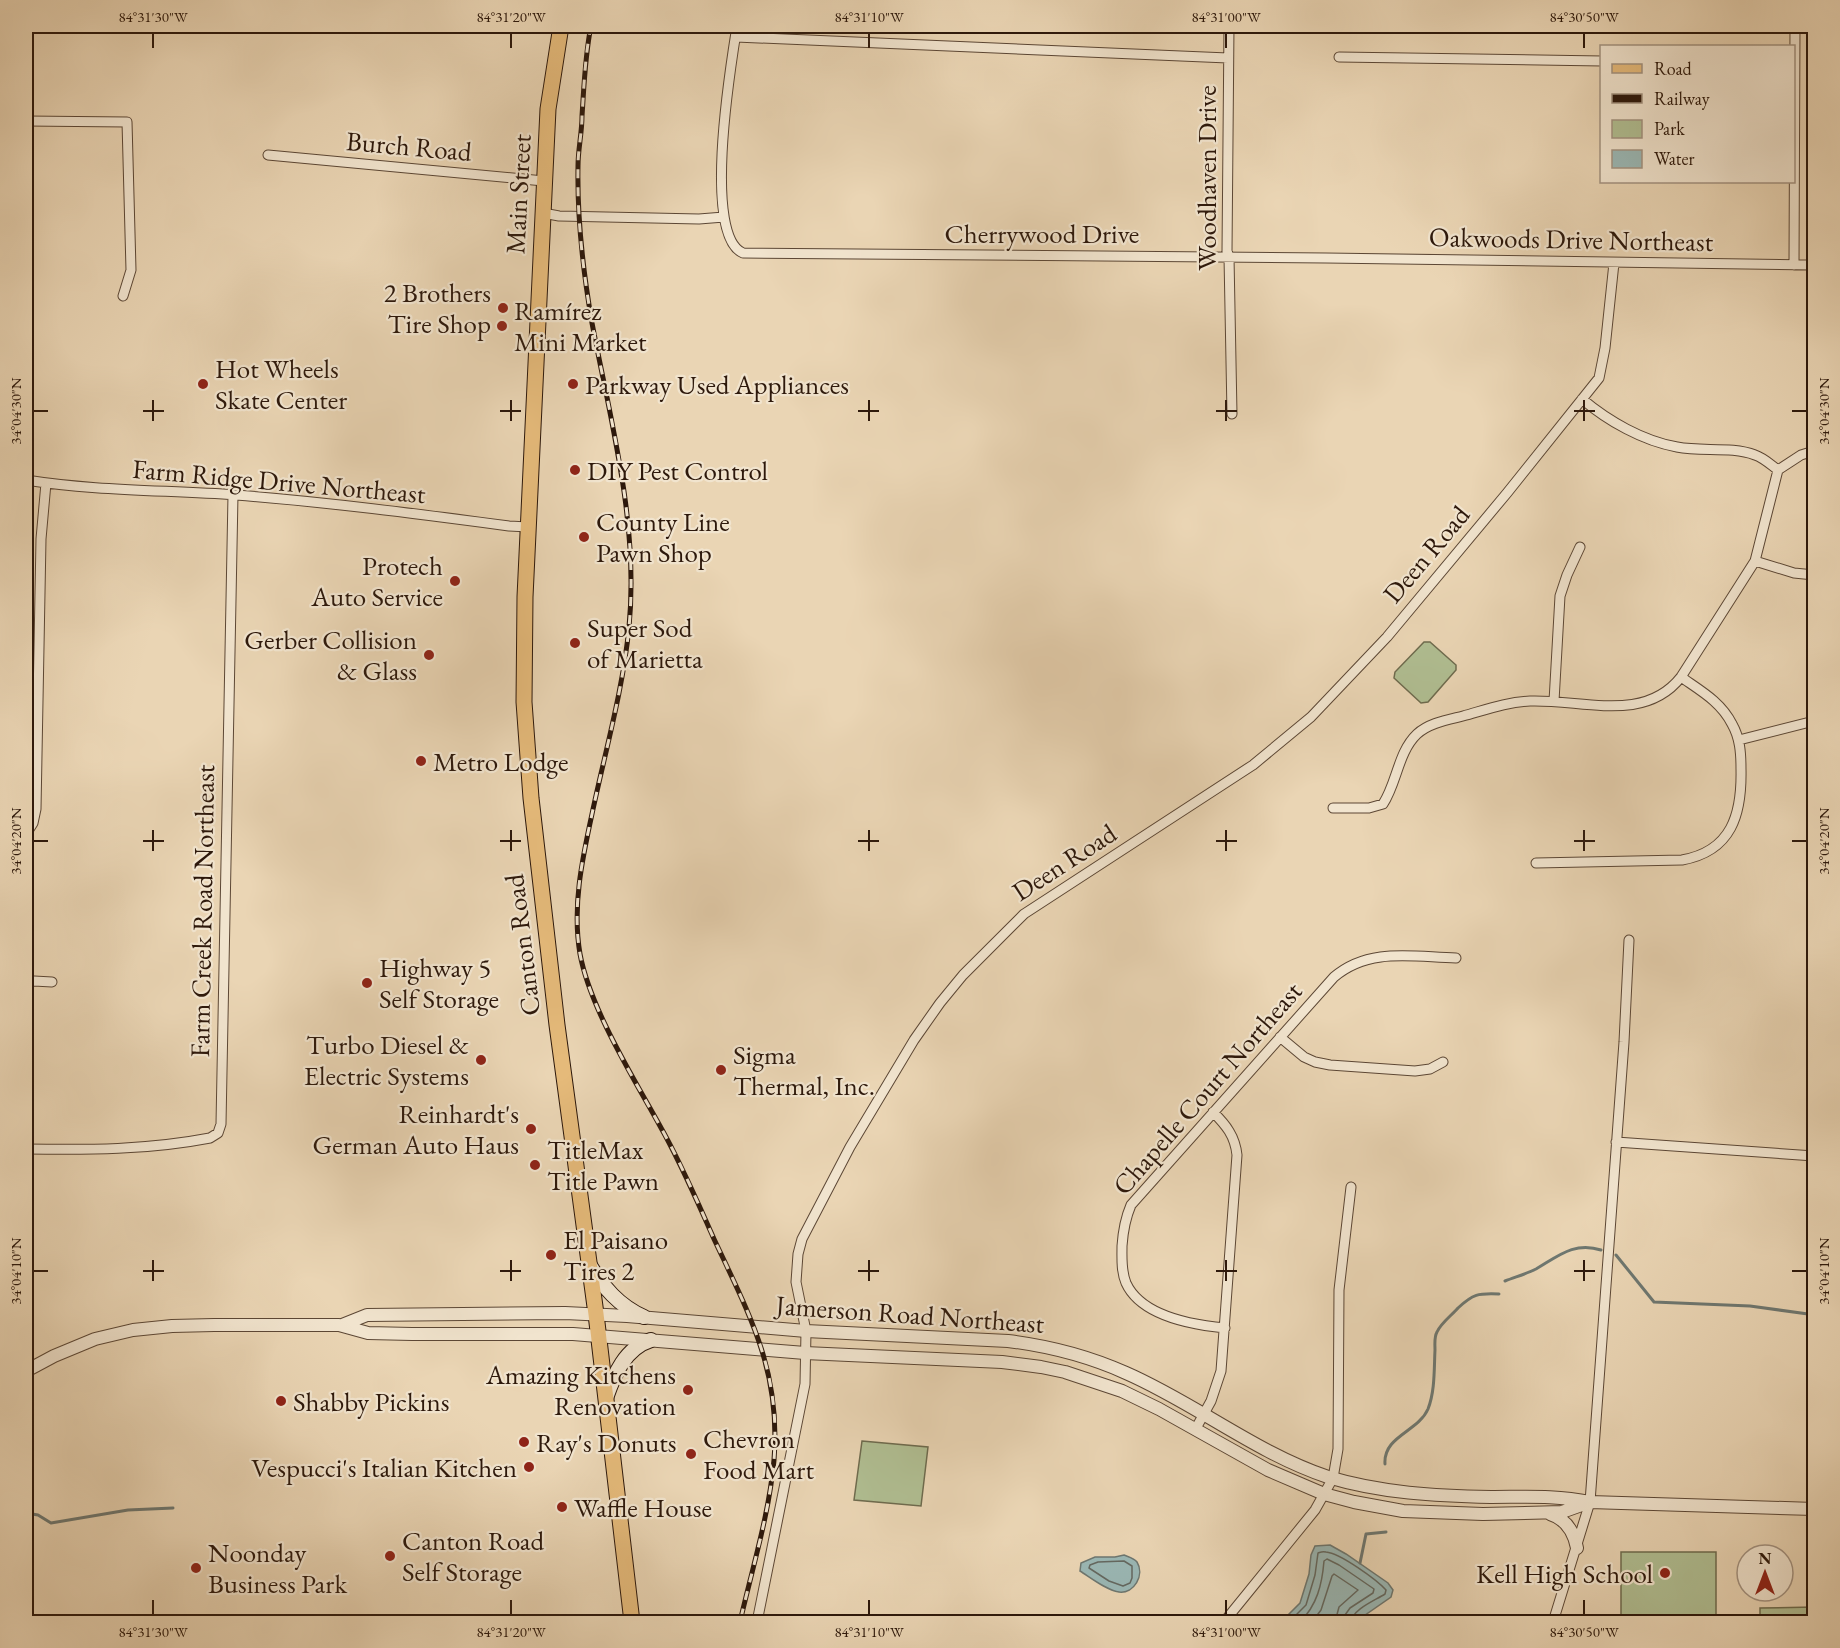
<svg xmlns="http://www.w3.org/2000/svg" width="1840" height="1648" font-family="'EB Garamond',serif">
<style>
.green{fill:#b0be92;stroke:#6e6b4e;stroke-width:1.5}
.water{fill:#9ab7b4;stroke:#6e7770;stroke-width:1.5}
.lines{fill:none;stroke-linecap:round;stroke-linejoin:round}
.shore{stroke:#646860;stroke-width:1.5}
.stream{stroke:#6e7770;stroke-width:3}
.minor-casing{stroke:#5c4735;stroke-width:11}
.tertiary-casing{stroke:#5c4735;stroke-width:14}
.secondary-casing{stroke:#2d180b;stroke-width:16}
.primary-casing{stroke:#2d180b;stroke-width:17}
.minor{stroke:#f1e4ce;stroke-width:9}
.tertiary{stroke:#f1e4ce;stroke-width:12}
.secondary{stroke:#f1e4ce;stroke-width:14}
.primary{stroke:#e5ba7a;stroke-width:15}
.rail-casing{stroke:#2d180b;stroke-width:5}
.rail{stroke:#f1e4ce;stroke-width:3;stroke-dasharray:9;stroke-linecap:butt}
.ticks{fill:none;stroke:#2d180b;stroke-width:2}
.poi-dot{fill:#8f2418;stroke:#f1e4ce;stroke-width:2}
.labels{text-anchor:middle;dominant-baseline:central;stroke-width:4.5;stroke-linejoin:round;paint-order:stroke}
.street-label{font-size:27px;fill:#2d180b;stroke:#f1e4ce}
.poi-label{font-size:27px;fill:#2d180b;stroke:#f1e4ce;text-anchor:start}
.neatline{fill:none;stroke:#2d180b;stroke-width:2}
.ticks-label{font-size:15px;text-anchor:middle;fill:#2d180b}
</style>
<rect width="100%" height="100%" fill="#ead5b4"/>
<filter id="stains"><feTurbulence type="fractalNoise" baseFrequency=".00333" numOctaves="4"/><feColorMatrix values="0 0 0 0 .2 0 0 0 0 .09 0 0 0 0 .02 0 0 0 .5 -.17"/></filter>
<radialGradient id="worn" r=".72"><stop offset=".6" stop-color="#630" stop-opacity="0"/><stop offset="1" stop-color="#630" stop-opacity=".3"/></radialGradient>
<path class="green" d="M1424,642H1430L1456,665V670L1428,702L1421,703L1394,678L1395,672Z
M862,1441L928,1447L921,1506L854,1500Z
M1621,1552H1716V1622H1621Z
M1814,1607V1622H1760V1608Z"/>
<path class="water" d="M1330,1545L1346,1554L1388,1583L1393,1590L1391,1597L1355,1622H1281L1300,1603L1309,1574L1311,1555L1315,1546Z
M1124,1555C1129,1557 1134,1558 1137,1562C1145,1575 1134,1594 1119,1592C1106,1590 1091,1578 1080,1571L1081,1563L1095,1557H1115Z"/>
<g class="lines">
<path class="shore" d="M1124,1561L1132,1566V1578L1130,1583L1123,1586L1109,1581L1089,1568L1090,1565L1098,1562Z
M1289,1622L1306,1605L1315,1575L1318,1553C1321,1552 1322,1551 1326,1552C1340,1553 1377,1580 1386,1590L1385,1594C1374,1601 1353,1609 1351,1622
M1300,1622C1317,1605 1322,1585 1324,1561L1327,1559L1339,1565L1374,1589L1373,1593L1350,1608L1345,1615L1344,1622
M1312,1622L1321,1610L1332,1576L1334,1574L1358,1590L1339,1607L1335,1622"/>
<path class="stream" d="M1616,1255L1654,1302L1750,1306L1808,1314
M1505,1281C1515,1277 1526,1274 1536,1269C1557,1257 1574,1241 1601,1250
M1385,1464C1383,1436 1418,1432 1428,1409C1435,1391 1434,1370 1435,1350C1435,1344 1434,1337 1437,1332C1441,1323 1451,1316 1458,1308C1473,1294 1478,1293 1499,1294
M26,1513L38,1515L51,1523L128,1510L173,1508
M1360,1563L1366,1534L1386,1532"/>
<g class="minor-casing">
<path id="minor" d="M737,26C731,64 702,236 743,253L1326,258L1814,265
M1229,26L1227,251L1229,257L1232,414
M736,37L1228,58
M1339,57L1602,61
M26,121L127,122L131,270L123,296
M268,155L544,181
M543,213L559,216L699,219L724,217
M1794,265L1795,26
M1582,399C1608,421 1643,441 1677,447C1702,452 1731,446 1755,455C1764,458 1771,465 1778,470
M26,480C95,491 165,490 236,495C327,502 418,514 509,526L528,527
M1755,561L1794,573L1814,575
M1554,701L1560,596L1567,575L1580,547
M1739,740L1814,721
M1333,808H1369L1383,804C1397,783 1398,752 1417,734C1429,723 1447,720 1463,716C1485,710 1507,702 1530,701C1582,699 1644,724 1681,677L1755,561L1778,470L1801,455L1814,451
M26,834L33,823L36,809L41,539L46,483
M1536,863L1682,860C1732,851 1742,814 1741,769C1741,753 1740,738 1732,724C1721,702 1701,691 1681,677
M26,983L34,981L52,982
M1280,1037L1304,1057L1315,1062L1330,1065L1415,1071L1430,1069L1443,1062
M1616,1142L1814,1156
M26,1149C88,1150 148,1150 210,1138L218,1133L221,1124L233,495
M1225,1328C1193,1325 1141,1316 1126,1283C1121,1271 1122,1258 1122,1246C1123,1231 1125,1219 1131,1205L1334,977C1369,947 1413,957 1456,958
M1195,1430L1211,1401L1221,1371L1237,1155C1235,1136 1226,1125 1213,1112
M757,1622L805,1384L806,1331L796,1282L798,1254L802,1239L850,1147L914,1040L940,1003L963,975L1024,914L1253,765L1311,717L1387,637L1507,493L1599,378L1605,348L1614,263
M1224,1622L1315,1510L1333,1478L1338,1449L1339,1290L1351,1187
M1553,1622L1590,1502L1624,1042L1629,940"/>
</g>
<g class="tertiary-casing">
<path id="tertiary" d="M342,1325L367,1315L565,1313L627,1316L806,1331L1008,1341C1049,1346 1088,1356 1126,1373C1195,1403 1256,1453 1328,1477C1381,1493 1436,1496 1491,1497C1526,1497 1556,1495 1590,1502L1814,1509
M26,1371L54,1356L95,1339L133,1330L172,1326L214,1325H339L368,1333L412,1334H573L805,1353L1002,1362L1041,1367L1065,1372L1122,1391L1159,1409L1268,1470L1324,1494L1354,1502L1403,1511L1483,1514L1562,1512L1590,1502
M1550,1514C1566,1519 1574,1532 1577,1548"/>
</g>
<g class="secondary-casing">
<path id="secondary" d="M589,1264C603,1287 619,1306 644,1317
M606,1398C614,1375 625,1348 651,1340"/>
</g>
<g class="primary-casing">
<path id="primary" d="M561,26L548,109L525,597L524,702L531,798L557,1025L596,1314L632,1622"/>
</g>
<use href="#minor" class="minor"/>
<use href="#tertiary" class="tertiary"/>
<use href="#secondary" class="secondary"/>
<use href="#primary" class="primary"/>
<g class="rail-casing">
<path id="rail" d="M591,26C585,55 584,86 582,116C582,133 578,149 578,166C577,219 583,271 592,323C611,423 639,524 629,627C623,690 605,752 592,814C582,860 572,907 580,954C590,1008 633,1077 660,1126C681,1163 697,1201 714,1239C750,1316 781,1371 774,1460C769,1515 752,1569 740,1622"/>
</g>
<use href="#rail" class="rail"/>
</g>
<path class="ticks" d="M153,33V48M511,33V48M869,33V48M1226,33V48M1584,33V48M153,400V421M511,400V421M869,400V421M1226,400V421M1584,400V421M33,411H48M143,411H164M500,411H521M858,411H879M1216,411H1237M1574,411H1595M1792,411H1807M153,830V851M511,830V851M869,830V851M1226,830V851M1584,830V851M33,841H48M143,841H164M500,841H521M858,841H879M1216,841H1237M1574,841H1595M1792,841H1807M153,1260V1281M511,1260V1281M869,1260V1281M1226,1260V1281M1584,1260V1281M33,1271H48M143,1271H164M500,1271H521M858,1271H879M1216,1271H1237M1574,1271H1595M1792,1271H1807M153,1600V1615M511,1600V1615M869,1600V1615M1226,1600V1615M1584,1600V1615"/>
<g class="poi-dot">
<circle cx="503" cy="308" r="6"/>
<circle cx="502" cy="326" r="6"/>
<circle cx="203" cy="384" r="6"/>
<circle cx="573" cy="384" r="6"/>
<circle cx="575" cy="470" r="6"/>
<circle cx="584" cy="537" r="6"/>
<circle cx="455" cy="581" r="6"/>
<circle cx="575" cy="643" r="6"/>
<circle cx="429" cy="655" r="6"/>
<circle cx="421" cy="761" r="6"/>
<circle cx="367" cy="983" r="6"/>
<circle cx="481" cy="1060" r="6"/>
<circle cx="721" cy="1070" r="6"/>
<circle cx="531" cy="1129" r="6"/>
<circle cx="535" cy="1165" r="6"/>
<circle cx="551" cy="1255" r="6"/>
<circle cx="688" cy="1390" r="6"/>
<circle cx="281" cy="1401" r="6"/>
<circle cx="524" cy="1442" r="6"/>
<circle cx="691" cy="1454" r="6"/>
<circle cx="529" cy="1467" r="6"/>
<circle cx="562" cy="1507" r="6"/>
<circle cx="390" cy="1556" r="6"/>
<circle cx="196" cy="1568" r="6"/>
<circle cx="1665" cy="1573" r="6"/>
</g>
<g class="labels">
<g class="street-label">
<text transform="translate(409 146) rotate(5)">Burch Road</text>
<text transform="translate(1206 178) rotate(-90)">Woodhaven Drive</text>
<text transform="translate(518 194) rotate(-87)">Main Street</text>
<text x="1042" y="233">Cherrywood Drive</text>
<text transform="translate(1571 239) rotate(1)">Oakwoods Drive Northeast</text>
<text transform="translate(279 481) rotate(5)">Farm Ridge Drive Northeast</text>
<text transform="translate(1426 554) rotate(-50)">Deen Road</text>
<text transform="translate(1064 862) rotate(-33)">Deen Road</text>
<text transform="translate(202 911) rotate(-89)">Farm Creek Road Northeast</text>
<text transform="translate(522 945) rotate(-97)">Canton Road</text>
<text transform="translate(1207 1088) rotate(-49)">Chapelle Court Northeast</text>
<text transform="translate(910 1314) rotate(4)">Jamerson Road Northeast</text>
</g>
<g class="poi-label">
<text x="491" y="292" text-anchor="end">2 Brothers<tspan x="491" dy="31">Tire Shop</tspan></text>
<text x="514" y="310">Ramírez<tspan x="514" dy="31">Mini Market</tspan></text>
<text x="215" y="368">Hot Wheels<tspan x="215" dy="31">Skate Center</tspan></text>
<text x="585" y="384">Parkway Used Appliances</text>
<text x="587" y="470">DIY Pest Control</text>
<text x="596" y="521">County Line<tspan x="596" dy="31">Pawn Shop</tspan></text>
<text x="443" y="565" text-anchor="end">Protech<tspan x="443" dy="31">Auto Service</tspan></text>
<text x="587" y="627">Super Sod<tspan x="587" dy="31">of Marietta</tspan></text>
<text x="417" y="639" text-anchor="end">Gerber Collision<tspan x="417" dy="31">&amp; Glass</tspan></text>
<text x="433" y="761">Metro Lodge</text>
<text x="379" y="967">Highway 5<tspan x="379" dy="31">Self Storage</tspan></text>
<text x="469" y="1044" text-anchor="end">Turbo Diesel &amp;<tspan x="469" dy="31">Electric Systems</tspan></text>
<text x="733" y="1054">Sigma<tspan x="733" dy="31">Thermal, Inc.</tspan></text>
<text x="519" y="1113" text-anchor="end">Reinhardt's<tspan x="519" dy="31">German Auto Haus</tspan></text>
<text x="547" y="1149">TitleMax<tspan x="547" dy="31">Title Pawn</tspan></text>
<text x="563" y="1239">El Paisano<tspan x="563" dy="31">Tires 2</tspan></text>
<text x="676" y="1374" text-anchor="end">Amazing Kitchens<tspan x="676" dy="31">Renovation</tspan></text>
<text x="293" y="1401">Shabby Pickins</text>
<text x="703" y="1438">Chevron<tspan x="703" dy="31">Food Mart</tspan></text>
<text x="536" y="1442">Ray's Donuts</text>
<text x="517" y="1467" text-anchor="end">Vespucci's Italian Kitchen</text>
<text x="574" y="1507">Waffle House</text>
<text x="402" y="1540">Canton Road<tspan x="402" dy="31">Self Storage</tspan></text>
<text x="208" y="1552">Noonday<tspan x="208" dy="31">Business Park</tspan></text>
<text x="1653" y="1573" text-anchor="end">Kell High School</text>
</g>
</g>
<rect width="1840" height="1648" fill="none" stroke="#ead5b4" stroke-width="66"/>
<rect x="1600" y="45" width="195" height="138" fill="#f1e4ce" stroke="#a39280" stroke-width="1.5"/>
<rect x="1612" y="64" width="30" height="9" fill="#e5ba7a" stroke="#a39280" stroke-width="1.5"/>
<text x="1654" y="75" font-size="18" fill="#2d180b">Road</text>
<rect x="1612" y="94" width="30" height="9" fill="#2d180b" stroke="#a39280" stroke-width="1.5"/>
<text x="1654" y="105" font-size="18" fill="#2d180b">Railway</text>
<rect x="1612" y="120" width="30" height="18" fill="#b0be92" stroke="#a39280" stroke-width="1.5"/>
<text x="1654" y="135" font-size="18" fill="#2d180b">Park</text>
<rect x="1612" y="150" width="30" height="18" fill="#9ab7b4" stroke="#a39280" stroke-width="1.5"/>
<text x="1654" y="165" font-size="18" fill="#2d180b">Water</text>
<g transform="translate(1765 1573)"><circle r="28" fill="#f1e4ce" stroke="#a39280" stroke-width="1.5"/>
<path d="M0-4.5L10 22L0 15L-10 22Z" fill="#8f2418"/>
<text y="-9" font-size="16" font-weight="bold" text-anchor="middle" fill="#2d180b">N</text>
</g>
<rect x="33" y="33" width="1774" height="1582" class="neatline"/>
<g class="ticks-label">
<text x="153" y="22">84°31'30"W</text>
<text x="511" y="22">84°31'20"W</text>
<text x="869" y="22">84°31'10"W</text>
<text x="1226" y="22">84°31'00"W</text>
<text x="1584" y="22">84°30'50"W</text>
<text transform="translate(16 411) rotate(-90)" y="5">34°04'30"N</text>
<text transform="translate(1824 411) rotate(-90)" y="5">34°04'30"N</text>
<text transform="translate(16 841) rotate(-90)" y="5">34°04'20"N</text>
<text transform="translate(1824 841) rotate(-90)" y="5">34°04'20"N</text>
<text transform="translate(16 1271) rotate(-90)" y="5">34°04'10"N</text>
<text transform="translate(1824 1271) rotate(-90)" y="5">34°04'10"N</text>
<text x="153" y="1637">84°31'30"W</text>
<text x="511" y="1637">84°31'20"W</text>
<text x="869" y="1637">84°31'10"W</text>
<text x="1226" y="1637">84°31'00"W</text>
<text x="1584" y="1637">84°30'50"W</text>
</g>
<rect width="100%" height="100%" filter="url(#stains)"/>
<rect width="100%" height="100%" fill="url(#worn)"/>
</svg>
